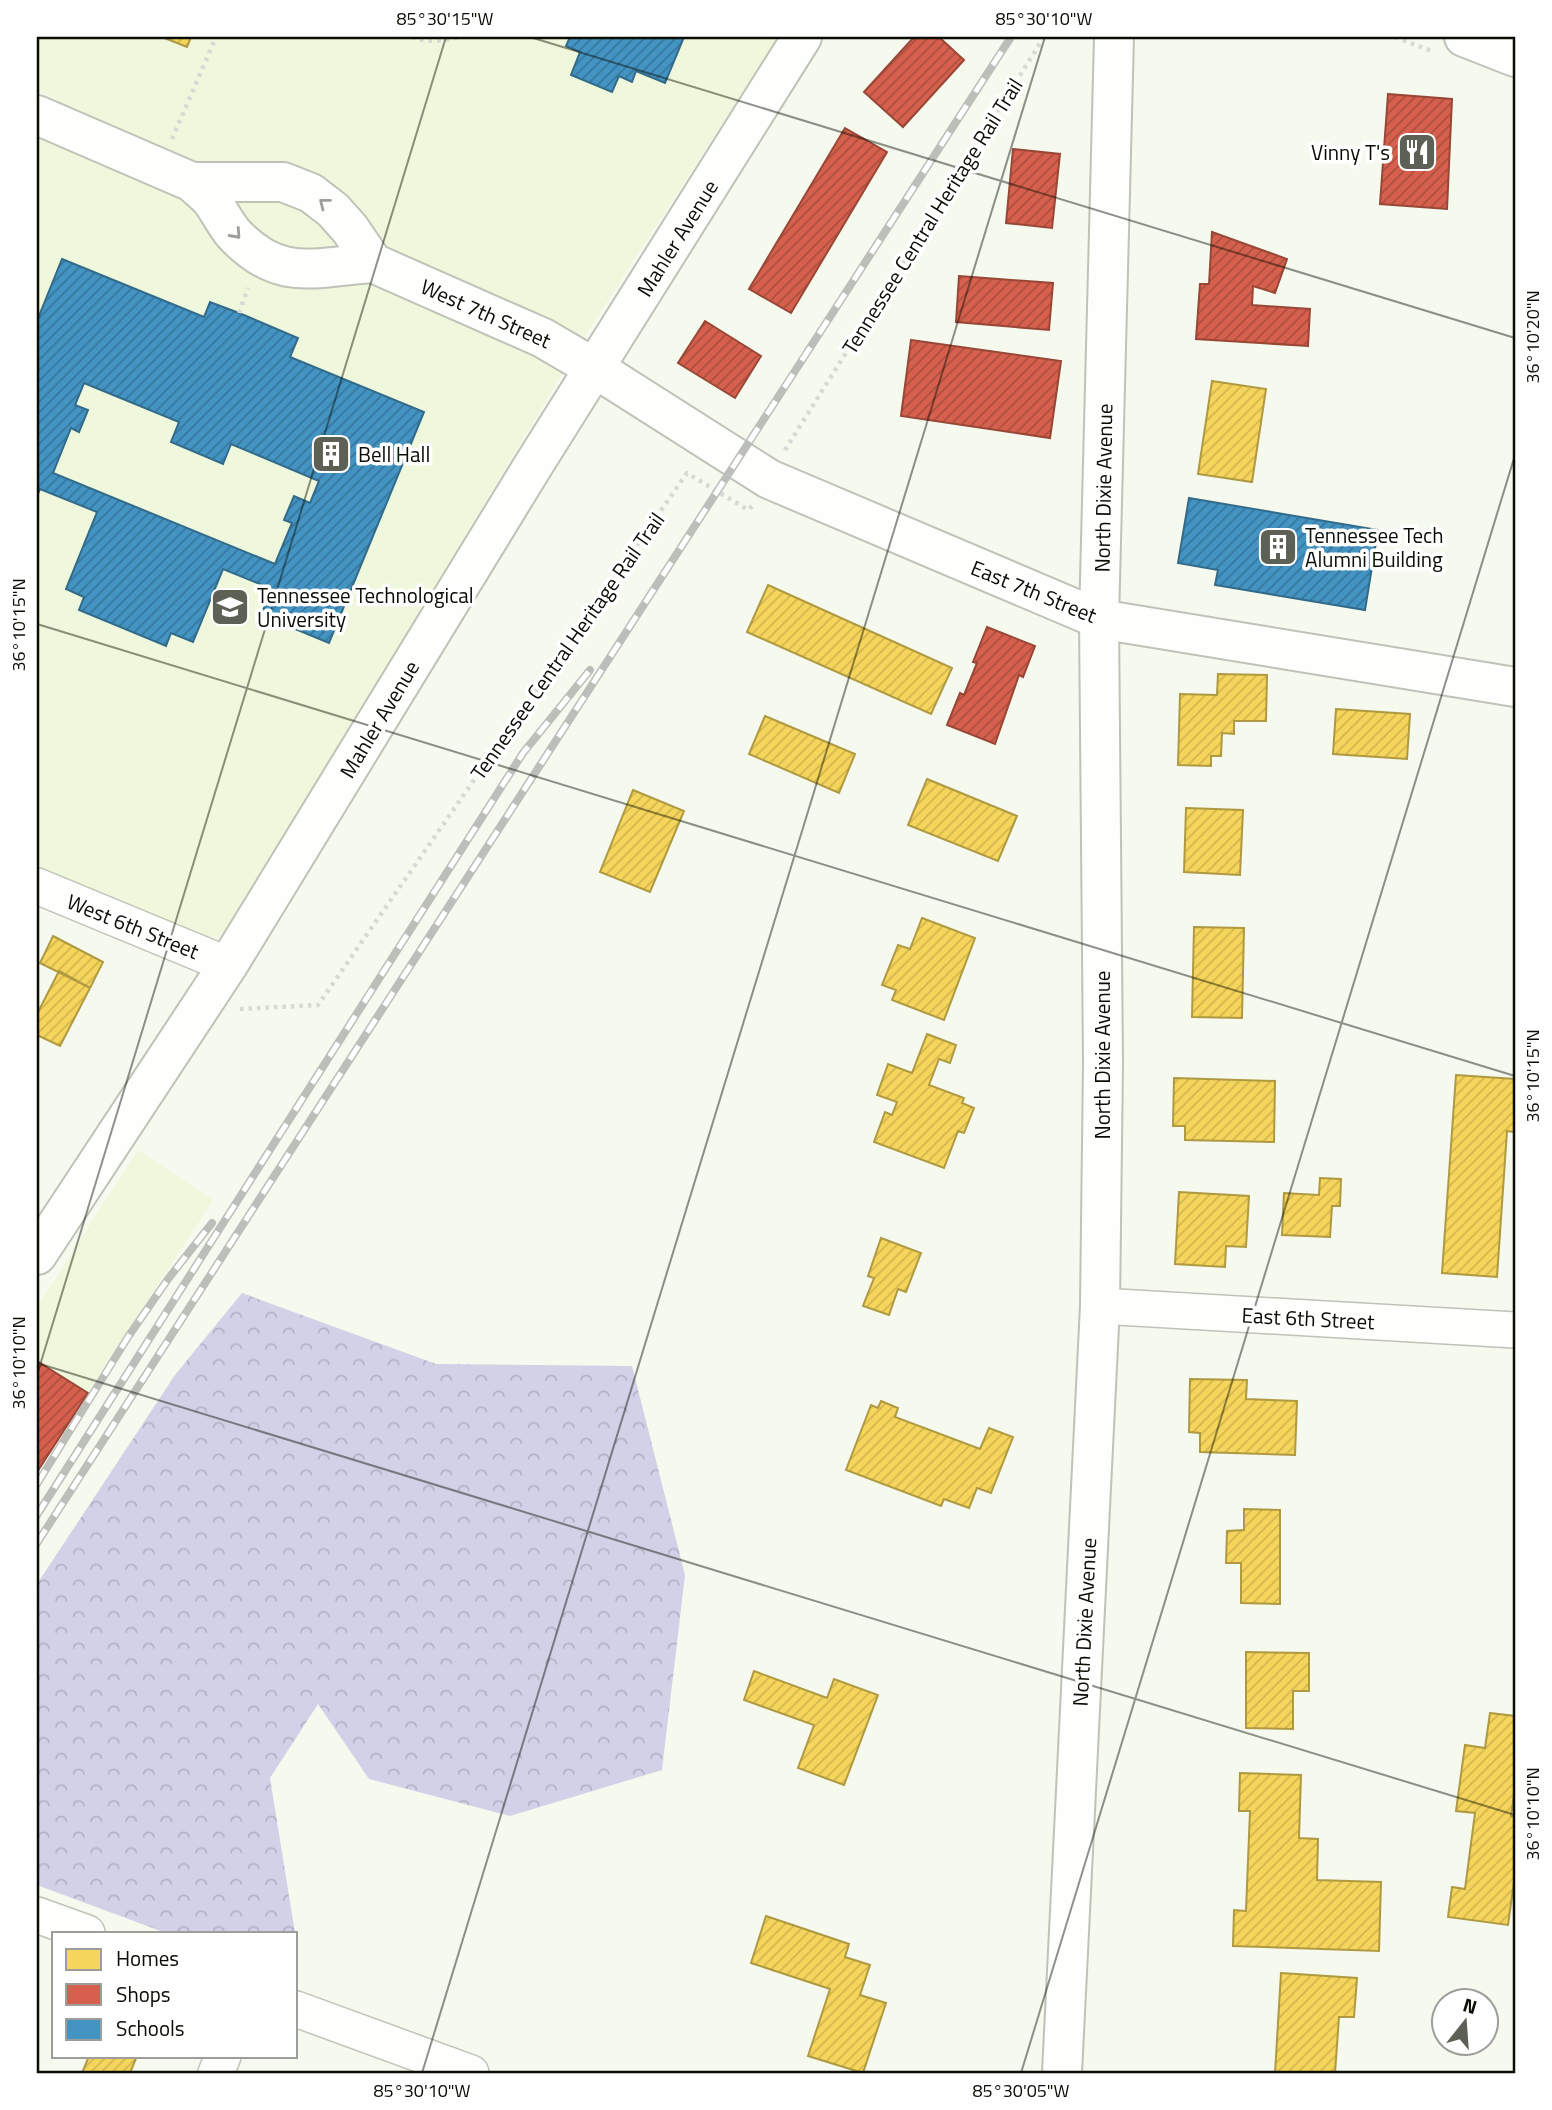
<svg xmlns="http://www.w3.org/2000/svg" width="1552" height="2110" font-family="'Titillium Web',sans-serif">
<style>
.built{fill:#eff8dc}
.forest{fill:url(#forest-crowns)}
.homes{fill:url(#homes-hatch);stroke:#af9941;stroke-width:2}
.shops{fill:url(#shops-hatch);stroke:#984737;stroke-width:2}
.schools{fill:url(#schools-hatch);stroke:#326b89;stroke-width:2;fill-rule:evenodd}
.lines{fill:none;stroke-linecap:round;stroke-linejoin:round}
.street-casing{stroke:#bfc3b7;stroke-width:38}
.secondary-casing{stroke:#bfc3b7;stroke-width:42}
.path{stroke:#d7d9d5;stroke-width:4.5;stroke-dasharray:3.5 5;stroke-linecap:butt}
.street{stroke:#fefefc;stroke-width:35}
.secondary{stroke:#fefefc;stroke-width:38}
.rail-casing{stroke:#bcbeba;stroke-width:8}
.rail{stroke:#fff;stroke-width:5;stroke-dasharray:16;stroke-linecap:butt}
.oneway{stroke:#9c9e98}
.ticks{fill:none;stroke:#090d03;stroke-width:2;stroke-opacity:0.45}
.labels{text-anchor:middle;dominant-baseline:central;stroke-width:7;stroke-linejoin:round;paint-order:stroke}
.poi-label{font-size:21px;fill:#090d03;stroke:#fff;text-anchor:start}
.street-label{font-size:21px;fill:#090d03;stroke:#fff}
.neatline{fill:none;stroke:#090d03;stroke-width:2.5}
.ticks-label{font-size:18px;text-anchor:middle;fill:#090d03}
</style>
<defs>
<pattern id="forest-crowns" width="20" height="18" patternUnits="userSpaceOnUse" patternTransform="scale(1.75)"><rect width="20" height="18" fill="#d2d1e8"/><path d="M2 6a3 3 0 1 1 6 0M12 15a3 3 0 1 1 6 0" fill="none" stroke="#b3b2c5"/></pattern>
<pattern id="homes-hatch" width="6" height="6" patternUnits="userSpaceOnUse" patternTransform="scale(1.75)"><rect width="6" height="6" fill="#f6d55c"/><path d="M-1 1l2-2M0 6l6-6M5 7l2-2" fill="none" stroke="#d2b64e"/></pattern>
<pattern id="shops-hatch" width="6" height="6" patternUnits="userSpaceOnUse" patternTransform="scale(1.75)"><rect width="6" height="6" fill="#d6604d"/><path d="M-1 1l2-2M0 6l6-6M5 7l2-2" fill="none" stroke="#ac4e3e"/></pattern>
<pattern id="schools-hatch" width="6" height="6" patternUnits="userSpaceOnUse" patternTransform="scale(1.75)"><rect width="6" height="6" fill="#4393c3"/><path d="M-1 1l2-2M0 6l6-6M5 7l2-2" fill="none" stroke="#36769c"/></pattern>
</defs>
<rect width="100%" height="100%" fill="#f6f9ee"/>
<path class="built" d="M37,37H778L581,342L235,921L219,936L196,938L37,873V149L57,99L37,90Z
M138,1150L213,1200L37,1471V1307Z"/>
<path class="forest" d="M242,1293L436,1364L632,1366L685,1575L662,1770L510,1816L369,1779L318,1704L270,1778L295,1933H166L37,1885V1584L175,1375Z"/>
<path class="homes" d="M162,37H191L187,47Z
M1212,381L1266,389L1252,482L1198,474Z
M768,585L952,668L931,714L747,632Z
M1218,674L1267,675L1266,721H1234V734L1222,733L1221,756H1211V766L1178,765L1180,694L1217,695Z
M1336,709L1410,714L1407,759L1333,754Z
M765,716L855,754L839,793L749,754Z
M927,779L1017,816L998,861L908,825Z
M633,790L684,811L650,892L600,872Z
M1186,808L1243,810L1240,875L1184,872Z
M922,918L975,938L944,1020L892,1000L896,990L882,985L898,945L910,949Z
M1194,927L1244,928L1242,1018L1192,1017Z
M53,936L103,962L90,988L40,963Z
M59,971L90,988L60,1046L37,1035V1014Z
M927,1034L956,1045L950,1063L939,1059L929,1085L964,1098L962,1103L974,1108L964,1133L958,1131L944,1168L874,1142L885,1112L892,1115L897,1102L877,1095L888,1064L912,1073Z
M1456,1075L1515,1079V1132L1507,1131L1497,1277L1442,1273Z
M1174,1078L1275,1081L1274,1142L1185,1140V1126H1173Z
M1320,1178L1341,1179L1340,1206H1332L1330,1237L1282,1235L1284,1193L1319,1195Z
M1179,1192L1249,1196L1246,1247L1226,1246L1225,1267L1175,1264Z
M881,1238L921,1253L906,1292L898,1289L889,1315L863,1306L874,1278L868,1276Z
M1190,1379L1247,1380L1246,1399L1297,1401L1295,1455L1200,1452V1433L1189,1432Z
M881,1401L898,1408L895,1417L980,1449L989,1428L1013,1437L991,1493L977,1488L969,1508L944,1499L941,1506L846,1470L871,1405L878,1408Z
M1244,1509L1280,1510V1604L1241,1603V1563H1226L1227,1531L1244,1530Z
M1246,1652L1309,1653V1691H1293V1729L1246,1728Z
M754,1671L827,1698L834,1679L878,1695L844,1785L798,1768L814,1725L744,1700Z
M1490,1713L1515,1716V1788L1511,1816H1515V1875L1508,1925L1448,1917L1452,1887L1465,1889L1475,1813L1456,1811L1465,1745L1485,1748Z
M1240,1773L1301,1775L1299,1838L1318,1839L1317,1880L1381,1882L1379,1951L1233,1946L1234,1910L1246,1911L1250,1811H1239Z
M766,1916L849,1944L845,1957L870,1965L860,1995L886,2003L863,2073L808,2056L830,1989L751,1963Z
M1281,1973L1357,1978L1354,2017H1339L1335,2073H1275Z
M89,2056H137L130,2073H82Z"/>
<path class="shops" d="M914,37H939L964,60L903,127L864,92Z
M1388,94L1452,99L1447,209L1380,204Z
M845,128L887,152L791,313L749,289Z
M1013,149L1060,154L1052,228L1006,223Z
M1212,232L1287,259L1275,293L1253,286L1252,305L1310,309L1308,346L1196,339L1200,284H1209Z
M959,276L1053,283L1049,330L956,322Z
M705,321L761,356L735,398L678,363Z
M911,340L1061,361L1050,438L901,416Z
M987,627L1035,646L1023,677L1019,675L995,744L947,725L960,693L964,695L977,663L973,662Z
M37,1361L88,1393L37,1472Z"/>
<path class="schools" d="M570,37H684L665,83L636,71L632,82L619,76L612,92L571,75L580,52L566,46Z
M62,259L204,317L210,302L239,313L298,338L290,357L424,412L329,643L261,615L272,589L223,569L193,642L171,633L166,646L79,610L84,597L66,589L97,512L40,489L37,496V321ZM84,383L179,422L171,442L223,464L231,444L319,481L310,503L294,496L284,520L292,523L275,564L53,473L71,428L79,432L88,410L75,405Z
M1189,498L1378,530L1365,610L1215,585L1218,570L1178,563Z"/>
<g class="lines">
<g class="street-casing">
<path id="street" d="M37,886L228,965
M1100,1306L1515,1330
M37,1915L87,1933
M296,2009L471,2073
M216,2073L223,2056"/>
</g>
<g class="secondary-casing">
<path id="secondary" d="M1464,37L1515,57
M37,115L192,182C199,189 206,194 212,201C219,211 225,223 233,233C279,283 314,267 373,263L350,229L333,210L311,193L283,182H192
M373,263L543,338L596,369L769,479L1099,619L1515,687
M37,1255L228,965L531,469L802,37
M1062,2073L1100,1306L1103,1063L1099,619L1114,37"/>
</g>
<path class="path" d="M412,37C426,43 444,41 459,37
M1395,37L1434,52
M172,139L216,37
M239,313L248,288
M785,450L1044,37
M240,1009L318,1005L687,473L748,510L752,506"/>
<use href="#street" class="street"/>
<use href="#secondary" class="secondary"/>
<g class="rail-casing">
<path id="rail" d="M37,1484L128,1337L168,1279L212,1223
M37,1515L523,753L590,670
M37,1543L1011,37"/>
</g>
<use href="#rail" class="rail"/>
</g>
<defs><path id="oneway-chevron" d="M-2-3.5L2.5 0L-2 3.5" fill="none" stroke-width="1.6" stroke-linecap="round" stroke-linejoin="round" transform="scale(1.75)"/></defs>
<g class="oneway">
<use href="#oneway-chevron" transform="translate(324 203) rotate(-142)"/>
<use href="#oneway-chevron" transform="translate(236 234) rotate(48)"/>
</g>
<path class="ticks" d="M530,37L1515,338M37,624L1515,1076M37,1363L1515,1815M37,1375L446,37M422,2073L1045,37M1021,2073L1515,455"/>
<defs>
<g id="restaurant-square" transform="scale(2.0125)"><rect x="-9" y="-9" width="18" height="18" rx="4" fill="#5c6055" stroke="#fff"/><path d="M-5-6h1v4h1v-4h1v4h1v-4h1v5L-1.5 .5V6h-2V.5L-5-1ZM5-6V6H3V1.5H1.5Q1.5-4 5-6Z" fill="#fff"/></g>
<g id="building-square" transform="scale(2.0125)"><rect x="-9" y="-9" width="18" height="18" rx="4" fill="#5c6055" stroke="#fff"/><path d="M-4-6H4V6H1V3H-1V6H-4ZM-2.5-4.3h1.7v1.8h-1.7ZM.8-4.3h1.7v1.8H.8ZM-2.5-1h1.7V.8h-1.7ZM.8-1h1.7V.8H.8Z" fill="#fff"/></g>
<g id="university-square" transform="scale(2.0125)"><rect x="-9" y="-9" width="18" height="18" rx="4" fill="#5c6055" stroke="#fff"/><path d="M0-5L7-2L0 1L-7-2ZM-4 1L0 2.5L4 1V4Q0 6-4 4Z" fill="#fff"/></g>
</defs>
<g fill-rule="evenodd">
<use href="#restaurant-square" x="1417" y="152"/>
<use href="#building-square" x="331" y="454"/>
<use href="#building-square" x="1278" y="547"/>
<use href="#university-square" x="230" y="607"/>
</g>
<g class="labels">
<g class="poi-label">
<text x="1390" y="152" text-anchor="end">Vinny T's</text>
<text x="358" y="454">Bell Hall</text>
<text x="1305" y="535">Tennessee Tech<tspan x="1305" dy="24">Alumni Building</tspan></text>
<text x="257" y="595">Tennessee Technological<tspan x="257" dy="24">University</tspan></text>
</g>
<g class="street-label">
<text transform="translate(932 216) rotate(-58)">Tennessee Central Heritage Rail Trail</text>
<text transform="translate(677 238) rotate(-58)">Mahler Avenue</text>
<text transform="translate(486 313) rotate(24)">West 7th Street</text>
<text transform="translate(1103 488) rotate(-89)">North Dixie Avenue</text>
<text transform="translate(1034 591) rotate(22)">East 7th Street</text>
<text transform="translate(567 646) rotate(-55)">Tennessee Central Heritage Rail Trail</text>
<text transform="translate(379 719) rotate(-59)">Mahler Avenue</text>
<text transform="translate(133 926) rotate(22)">West 6th Street</text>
<text transform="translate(1102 1055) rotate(-90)">North Dixie Avenue</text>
<text transform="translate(1308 1318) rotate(3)">East 6th Street</text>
<text transform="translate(1084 1622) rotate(-87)">North Dixie Avenue</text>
</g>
</g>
<rect width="1552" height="2110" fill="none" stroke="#ffffff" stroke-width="77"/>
<rect x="52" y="1932" width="245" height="126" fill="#ffffff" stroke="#9d9e9a" stroke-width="2"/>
<rect x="66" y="1949" width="35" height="21" fill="#f6d55c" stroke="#9d9e9a" stroke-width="2"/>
<text x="116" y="1966" font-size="21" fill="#090d03">Homes</text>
<rect x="66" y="1984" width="35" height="21" fill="#d6604d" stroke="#9d9e9a" stroke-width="2"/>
<text x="116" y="2002" font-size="21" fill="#090d03">Shops</text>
<rect x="66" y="2019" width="35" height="21" fill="#4393c3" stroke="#9d9e9a" stroke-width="2"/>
<text x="116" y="2036" font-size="21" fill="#090d03">Schools</text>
<g transform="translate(1465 2022) rotate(17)"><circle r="33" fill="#ffffff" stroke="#9d9e9a" stroke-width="2"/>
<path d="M0-5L12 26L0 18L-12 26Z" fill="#5c6055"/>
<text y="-10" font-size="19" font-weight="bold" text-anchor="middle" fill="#090d03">N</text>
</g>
<rect x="38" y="38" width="1476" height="2034" class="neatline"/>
<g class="ticks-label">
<text x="445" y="25">85°30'15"W</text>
<text x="1044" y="25">85°30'10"W</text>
<text transform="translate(1533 337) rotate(-90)" y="6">36°10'20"N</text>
<text transform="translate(19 625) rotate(-90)" y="6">36°10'15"N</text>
<text transform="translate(1533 1076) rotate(-90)" y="6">36°10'15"N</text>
<text transform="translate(19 1363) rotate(-90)" y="6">36°10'10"N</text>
<text transform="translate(1533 1814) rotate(-90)" y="6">36°10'10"N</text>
<text x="422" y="2097">85°30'10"W</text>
<text x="1021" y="2097">85°30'05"W</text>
</g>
</svg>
